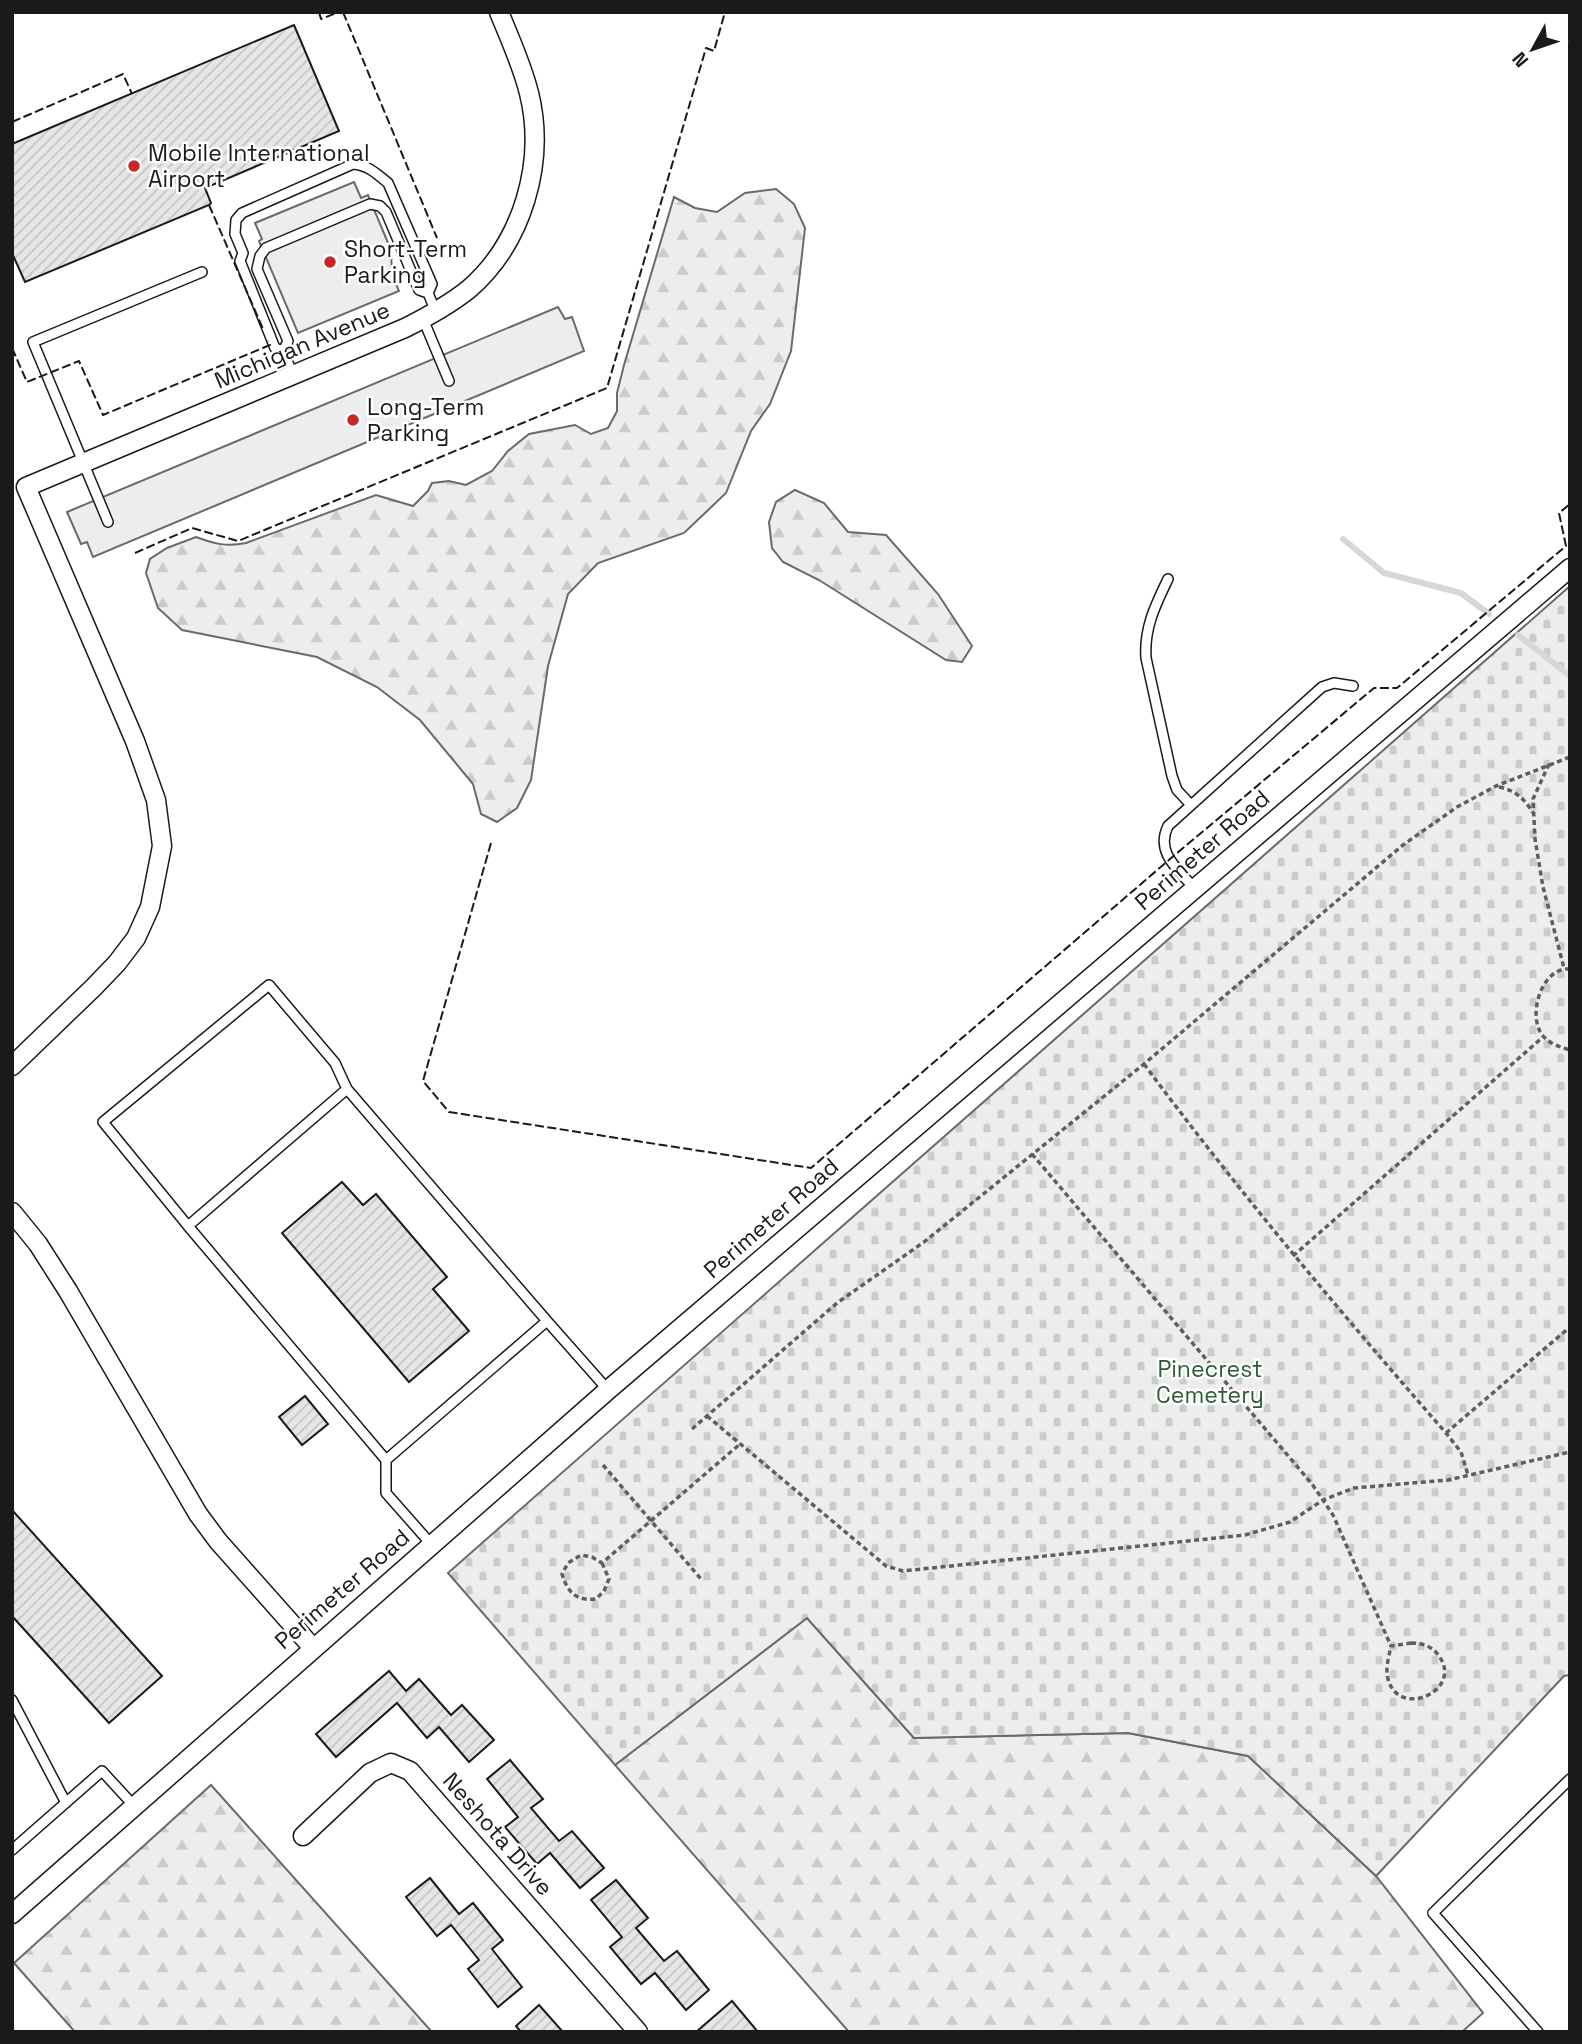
<svg xmlns="http://www.w3.org/2000/svg" width="1582" height="2044" font-family="'Space Grotesk',sans-serif">
<style>
.forest{fill:url(#forest-firs);stroke:#6a6a6a;stroke-width:2}
.cemetery{fill:url(#cemetery-stones);stroke:#6a6a6a;stroke-width:2}
.built{fill:#ededed;stroke:#6a6a6a;stroke-width:2}
.lines{fill:none;stroke-linecap:round;stroke-linejoin:round}
.stream{stroke:#d7d7d7;stroke-width:6}
.building{fill:url(#building-hatch);stroke:#1a1a1a;stroke-width:2}
.service-casing{stroke:#1a1a1a;stroke-width:12}
.minor-casing{stroke:#1a1a1a;stroke-width:21}
.path{stroke:#5f5f5f;stroke-width:3.5;stroke-dasharray:5 3.5;stroke-linecap:butt}
.service{stroke:#fff;stroke-width:9}
.minor{stroke:#fff;stroke-width:18}
.fence{stroke:#1a1a1a;stroke-width:2;stroke-dasharray:9 3.5;stroke-linecap:butt}
.poi-dot{fill:#c62828;stroke:#fff;stroke-width:2.5}
.labels{text-anchor:middle;dominant-baseline:central;stroke-width:5;stroke-linejoin:round;paint-order:stroke}
.poi-label{font-size:23px;fill:#1a1a1a;stroke:#fff;text-anchor:start}
.street-label{font-size:23px;fill:#1a1a1a;stroke:#fff}
.park-label{font-size:23px;fill:#2b5a34;stroke:#fff}
</style>
<defs>
<pattern id="forest-firs" width="22" height="20" patternUnits="userSpaceOnUse" patternTransform="scale(1.75)"><rect width="22" height="20" fill="#ededed"/><path d="M5 1l3.5 6h-7zM16 11l3.5 6h-7z" fill="#cbcbcb"/></pattern>
<pattern id="cemetery-stones" width="16" height="16" patternUnits="userSpaceOnUse" patternTransform="scale(1.75)"><rect width="16" height="16" fill="#ededed"/><path d="M2 7V4a2 2 0 0 1 4 0v3zM10 15v-3a2 2 0 0 1 4 0v3z" fill="#cbcbcb"/></pattern>
<pattern id="building-hatch" width="6" height="6" patternUnits="userSpaceOnUse" patternTransform="scale(1.75)"><rect width="6" height="6" fill="#e6e6e6"/><path d="M-1 1l2-2M0 6l6-6M5 7l2-2" fill="none" stroke="#c5c5c5"/></pattern>
</defs>
<rect width="100%" height="100%" fill="#fff"/>
<path class="forest" d="M776,189L794,204L805,228L791,351L770,404L751,431L726,493L684,533L598,563L568,594L548,666L531,780L517,808L497,822L481,814L473,784L420,720L377,687L317,657L182,630L158,608L146,573L150,559L167,548L196,537C215,544 227,547 246,543L376,495L413,506L428,491L432,483L449,481L466,485L492,471L508,451L529,434L575,425L591,434L608,428L617,411V393L624,365L674,197L695,208L717,212L745,193Z
M795,490L824,503L848,532L886,535L938,594L972,646L962,662L946,660L819,580L783,562L772,548L769,522L776,502Z
M807,1618L914,1738L1128,1733L1248,1756L1376,1876L1483,2013L1462,2032H849L615,1765Z
M211,1785L432,2032H75L14,1963Z"/>
<path class="cemetery" d="M1570,586V1675L1564,1676L1376,1876L1248,1756L1128,1733L914,1738L807,1618L615,1765L448,1573Z"/>
<path class="built" d="M354,182L361,198L368,195L391,250L392,275L399,291L298,333L259,241L262,239L255,223Z
M558,307L565,319L572,317L584,351L93,557L87,542L81,544L67,512Z"/>
<g class="lines">
<path class="stream" d="M1343,539L1384,573L1461,593L1489,614
M1518,635L1570,676"/>
</g>
<path class="building" d="M294,25L339,131L205,188L211,203L209,205L25,282L12,253V144Z
M342,1182L363,1205L376,1194L447,1277L433,1289L469,1331L409,1382L282,1233Z
M305,1396L328,1424L302,1445L279,1417Z
M12,1510L162,1676L109,1723L12,1616Z
M389,1671L406,1691L419,1679L451,1715L462,1705L494,1740L469,1762L439,1727L427,1738L397,1703L336,1757L316,1734Z
M510,1760L543,1799L531,1808L559,1841L572,1831L604,1868L580,1888L550,1853L537,1864L505,1827L518,1817L487,1779Z
M430,1878L459,1914L473,1903L503,1940L492,1949L522,1987L498,2007L468,1969L479,1960L451,1925L437,1936L406,1897Z
M616,1880L648,1918L636,1928L664,1961L677,1951L709,1990L686,2010L655,1973L641,1984L610,1947L622,1937L591,1900Z
M732,2001L758,2032H696Z
M539,2005L563,2032H521L516,2026Z"/>
<g class="lines">
<g class="service-casing">
<path id="service" d="M423,319L449,381
M283,351L288,341L257,269L260,256L266,248L370,204L380,206L386,212L419,290L428,293
M293,375L283,351L275,348L240,261L243,253L235,234L236,220L242,213L353,164C368,165 377,174 388,183L432,284L428,293L436,312
M108,522L33,342L202,272
M1168,579C1155,606 1144,628 1146,658L1172,776L1177,790L1191,805
M1195,889C1178,869 1155,853 1168,826L1322,687L1334,683L1353,686
M188,1226L103,1122L269,985L335,1063L347,1089L547,1321L386,1460L188,1226L347,1089
M547,1321L608,1390
M386,1460V1493L431,1544
M12,1700L66,1803
M12,1850L102,1771L135,1807
M1538,2032L1433,1913L1570,1779"/>
</g>
<g class="minor-casing">
<path id="minor" d="M12,1066L94,987L117,963L136,938L150,907L162,846L156,800L135,741L26,487L405,328C427,317 449,305 469,289C523,242 546,162 529,93C522,65 510,39 499,12
M12,1212L38,1244L68,1291L198,1514L218,1541L313,1648
M303,1836L370,1773L391,1763L410,1771L638,2032
M12,1914L608,1390L1570,568"/>
</g>
<path class="path" d="M1549,764L1533,799L1535,839L1543,887L1564,968
M1499,787C1515,790 1525,799 1533,813
M1570,969C1541,966 1525,1020 1545,1038C1552,1045 1561,1047 1570,1050
M1144,1064C1239,1192 1341,1313 1446,1433L1461,1452L1468,1475
M1032,1154L1312,1484L1333,1515L1391,1646
M1293,1256L1543,1037
M707,1416L886,1566L903,1571L1245,1535L1290,1522L1323,1500L1354,1488L1448,1480L1570,1452
M692,1429L837,1303L924,1242L1144,1064L1403,845L1457,807L1496,786L1570,757
M1446,1433L1570,1327
M603,1465L701,1579
M602,1563L609,1579L604,1591L596,1599C576,1601 568,1593 562,1574L568,1563L581,1555L592,1557L602,1563L740,1444
M1411,1643C1422,1643 1432,1646 1439,1656C1464,1690 1399,1720 1388,1679C1385,1669 1389,1656 1391,1646Z"/>
<use href="#service" class="service"/>
<use href="#minor" class="minor"/>
<path class="fence" d="M319,12L321,19L339,12
M343,12L437,238
M12,122L123,74L132,94
M209,205L264,331
M12,348L27,382L79,361L103,415L270,345L268,341
M135,553L192,528L238,541L607,388L706,48L714,51L725,12
M491,843L423,1081L449,1112L811,1168L1170,859L1374,688H1397L1566,546L1559,513L1570,504"/>
</g>
<g class="poi-dot">
<circle cx="134" cy="166" r="7"/>
<circle cx="330" cy="262" r="7"/>
<circle cx="353" cy="420" r="7"/>
</g>
<g class="labels">
<g class="poi-label">
<text x="148" y="153">Mobile International<tspan x="148" dy="26">Airport</tspan></text>
<text x="344" y="249">Short-Term<tspan x="344" dy="26">Parking</tspan></text>
<text x="367" y="407">Long-Term<tspan x="367" dy="26">Parking</tspan></text>
</g>
<g class="street-label">
<text transform="translate(302 345) rotate(-23)">Michigan Avenue</text>
<text transform="translate(1202 850) rotate(-41)">Perimeter Road</text>
<text transform="translate(771 1218) rotate(-41)">Perimeter Road</text>
<text transform="translate(342 1589) rotate(-41)">Perimeter Road</text>
<text transform="translate(498 1834) rotate(49)">Neshota Drive</text>
</g>
<g class="park-label">
<text x="1210" y="1369">Pinecrest<tspan x="1210" dy="26">Cemetery</tspan></text>
</g>
</g>
<rect width="1582" height="2044" fill="none" stroke="#1a1a1a" stroke-width="28"/>
<g transform="translate(1533 49) rotate(230)" stroke="#ffffff" stroke-width="5" paint-order="stroke">
<path d="M0-5L12 26L0 18L-12 26Z" fill="#1a1a1a"/>
<text y="-10" font-size="19" font-weight="bold" text-anchor="middle" fill="#1a1a1a">N</text>
</g>
</svg>
